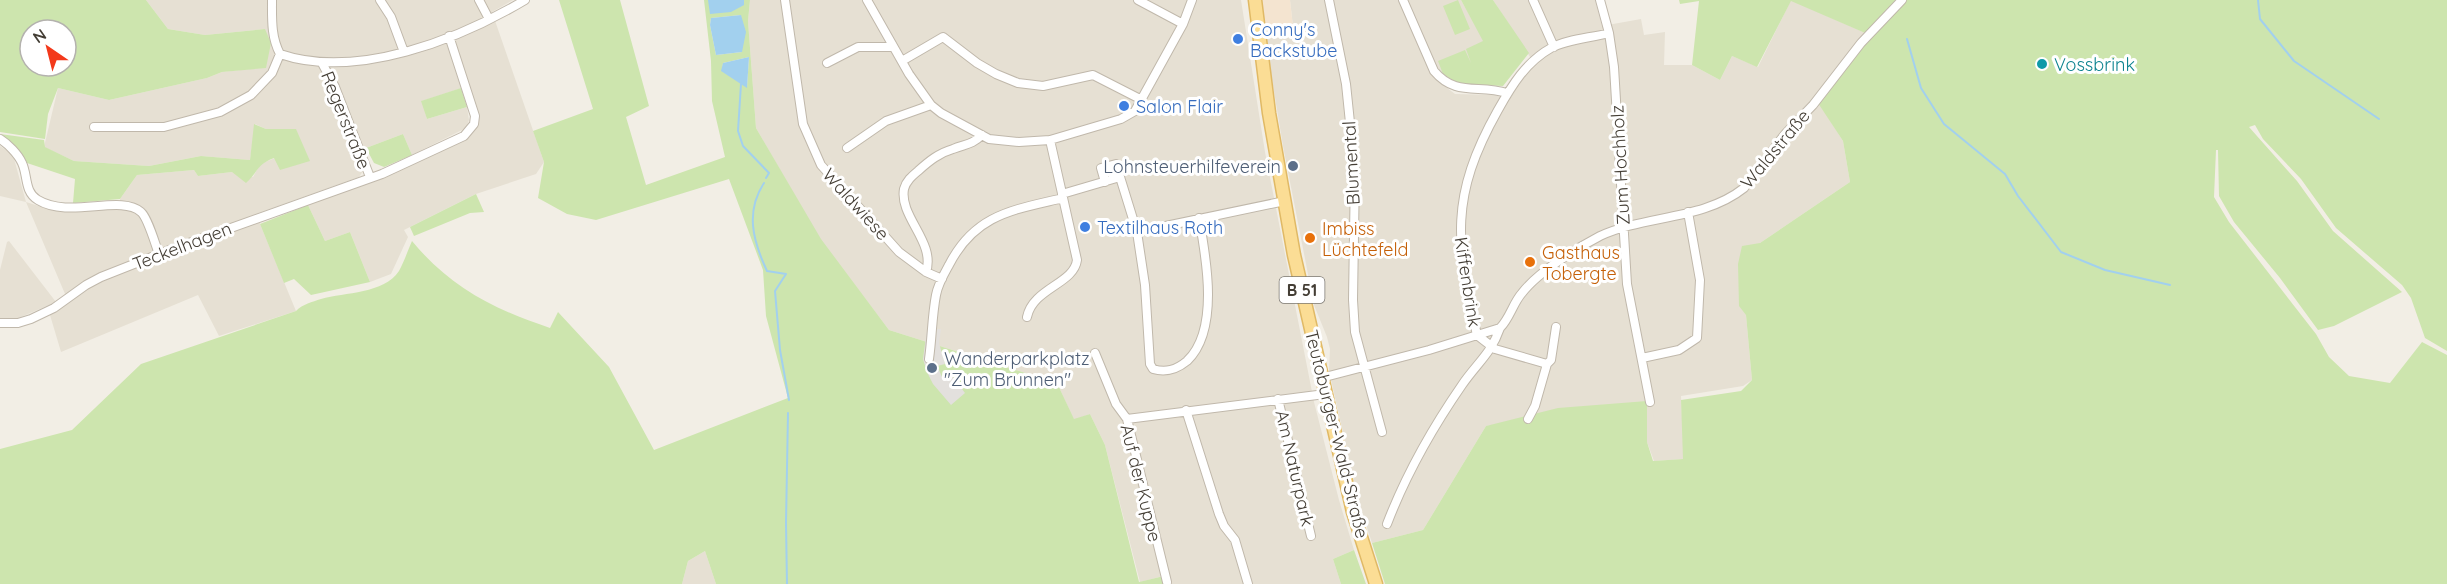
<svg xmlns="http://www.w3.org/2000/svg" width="2447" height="584" font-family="Quicksand,sans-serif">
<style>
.residential{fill:#e6e0d3}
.commercial{fill:#f4e4d0}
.green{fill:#cde5ae;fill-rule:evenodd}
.parking{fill:#e3e0dd}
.water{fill:#a2d0ee}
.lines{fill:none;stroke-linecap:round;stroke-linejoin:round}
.stream{stroke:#a2d0ee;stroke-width:2}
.minor-casing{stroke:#c0b8ab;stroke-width:10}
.primary-casing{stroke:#e0b965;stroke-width:15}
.minor{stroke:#fff;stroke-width:8}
.primary{stroke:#fbdd95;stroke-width:12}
.shop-dot{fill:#3f7fe0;stroke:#fff;stroke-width:2}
.culture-dot{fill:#0f9aa8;stroke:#fff;stroke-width:2}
.service-dot{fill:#5c6f8a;stroke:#fff;stroke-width:2}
.food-dot{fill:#e8710a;stroke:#fff;stroke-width:2}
.labels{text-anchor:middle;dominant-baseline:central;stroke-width:6;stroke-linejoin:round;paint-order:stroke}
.shield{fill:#fff;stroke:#7c7872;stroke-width:1.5}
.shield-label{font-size:16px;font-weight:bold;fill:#443e35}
.shop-label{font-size:18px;fill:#366cbe;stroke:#fff;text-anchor:start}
.culture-label{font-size:18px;fill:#0d838f;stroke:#fff;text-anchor:start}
.street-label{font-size:18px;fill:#443e35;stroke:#fff}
.service-label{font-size:18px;fill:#4e5e75;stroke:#fff;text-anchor:end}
.food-label{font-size:18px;fill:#c56008;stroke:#fff;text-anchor:start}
</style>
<rect width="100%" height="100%" fill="#f2eee5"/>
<path class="residential" d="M146,0H513L492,12L544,162L536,174L476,194L404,230L408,237L391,274L370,282L350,232L325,241L308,205L379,179L462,141L476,127L468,86L422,101L427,119L467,107L469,120L466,128L412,155L403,134L366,148H355L363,171L359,177L259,213L260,224L296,311L219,336L198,295L61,352L50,315L68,301L26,202L0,196V146L13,155L26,202L55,211L78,212L119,207L120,199L137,175L194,170L198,176L232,172L253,177L260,164L275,158L296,129H266L255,124L250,160L201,156L149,166L74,161L44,147L58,88L109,100L207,78L222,72L266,67L265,29L205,35L168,29Z
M750,0H1241L1265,152L1314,402L1339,500L1354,550L1333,559L1341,584H1171L1167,575L1140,582L1105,445L1090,414L1074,420L1057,383L889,330L820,239L756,128L748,21Z
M1290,0H1461L1484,41L1471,63L1434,78L1455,94L1495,95L1509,100L1534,63L1493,0H1595L1602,26L1641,19L1644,35L1665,32L1664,65H1692L1720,80L1732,56L1758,67L1791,0L1872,36L1819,103L1843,141L1850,182L1760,243L1746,315L1752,380L1743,386L1681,396L1684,459L1654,461L1647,442V402L1486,426L1423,530L1372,543L1359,503L1329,371L1330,349L1327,337L1314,305L1283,146L1264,31L1293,27Z
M9,241L56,302L14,320H0V270L7,242Z
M705,551L716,584H682L688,561Z"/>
<path class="commercial" d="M1261,0H1290L1293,27L1264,31Z"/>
<path class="green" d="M0,0H146L168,29L205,35L265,29L271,43L266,68L222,72L207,78L109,100L58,88L48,114L45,139L0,132ZM30,30H66V66H30Z
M559,0H620L649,106L626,117L646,185L725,157L712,101L711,61L704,0H750L748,21L756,128L821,239L889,330L1057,383L1074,419L1090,414L1105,445L1139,582L1168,575L1171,584H716L705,551L688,561L682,584H0V449L72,430L141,364L296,311C303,304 312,302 321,299C345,292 384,294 399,271C404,262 408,250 412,241C450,287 493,309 550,328L558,312L609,367L654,450L788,398L766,316L763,270L729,179L596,220L567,214L538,198L544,162L533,131L593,109ZM741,15L742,52L716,55L710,25L711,18ZM749,57L747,87L722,71L723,63Z
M1458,0L1470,29L1455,35L1443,6Z
M1461,0H1493L1529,53L1503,86L1459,84L1443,74L1438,61L1465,50L1471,63L1466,49L1483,41Z
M1679,0H2447V351L2425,338L2411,298L2402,285L2336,228L2301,179L2263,139L2255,125L2249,127L2297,181L2333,231L2402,292L2334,326L2318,330L2280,278L2234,222L2219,196L2218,150H2216L2214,197L2229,222L2316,334L2329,357L2349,376L2390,383L2422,342L2447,355V584H1385L1372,543L1423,530L1486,426L1558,408L1647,401V442L1653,461L1683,459L1681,400L1741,391L1752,380L1746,315L1739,306L1738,264L1742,246L1760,243L1850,182L1843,141L1818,103L1872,36L1791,1L1757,67L1732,56L1720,80L1692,65L1699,1L1680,4Z
M461,88L467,107L427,119L421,101Z
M254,124L266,129H296L310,161L280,170L274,158C256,165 259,171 246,183L232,172L198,176L194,170L137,175L120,199L73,203L75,179L24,162L20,152L0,134L44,140L45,147L74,161L149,166L201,156L250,160Z
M403,134L412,155L384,167L374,163L366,148Z
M476,194L484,212L470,213L414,236L410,227Z
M308,205L325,241L350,232L370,282L311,295L294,279L284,283L260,224Z
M1354,550L1366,584H1341L1333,559Z"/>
<path class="parking" d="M927,329H941L939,343L945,364L937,366L939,370L942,377L950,373L965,393L951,405L933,384L927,372L923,359Z"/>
<path class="water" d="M708,0H744V5L731,12L710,14Z
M741,15L746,32L742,52L716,55L710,25L711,18Z
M749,57L747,88L721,71L723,63Z"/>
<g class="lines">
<path class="stream" d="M2258,0L2260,19L2294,61L2379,119
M1907,39L1921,88L1944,124L2005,174L2018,196L2061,252L2105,270L2170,285
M741,84L738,131L743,146L769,173L766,178
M764,183C745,212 753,241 767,271L786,274L775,291L780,350L789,400
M787,584L786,523L788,413"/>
<g class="minor-casing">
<path id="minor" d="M272,0C272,19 271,37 280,54C356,80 458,40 525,0
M380,0L391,17L404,52
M479,0L489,19
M785,0L803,124L821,165L899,252L926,272L942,279
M867,0L909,74L931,105L941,113L989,139L1019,142L1050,140L1121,119L1135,111L1183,24L1192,0
M1138,0L1183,24
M1329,0L1346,84L1355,171L1353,300L1355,332L1382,432
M1403,0L1434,71C1456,97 1478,84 1507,93
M1533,0L1554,47
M1600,0L1609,33L1614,67L1627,284L1650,402
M902,61L943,37L977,63L996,74L1018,83L1043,86L1093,75L1142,100
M322,63L335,87L370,177
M827,63L858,47H893
M94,127H164L220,112L251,95L272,73L280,54
M0,139C8,144 18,154 22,163C28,175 24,192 38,200C69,219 121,194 141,212C148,218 155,244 159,254
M847,148L886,121L931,105
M1105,182L1101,168L1116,164L1120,177
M1062,194L1120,177L1137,232L1145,285L1150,364L1153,369C1166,373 1176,370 1187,361C1220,330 1206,257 1199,218
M1137,232L1285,201
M926,272C936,242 899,217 904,189C906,181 912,176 918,171C929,161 939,153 953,149C965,144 972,145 982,135
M1027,317C1033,288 1074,284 1077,260L1050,140
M0,323H18L31,319L54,308L86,285L101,277L172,249L382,174L464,136L474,124L475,116L449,36
M1477,335C1456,242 1449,197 1498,110C1512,85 1526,62 1551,48C1567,39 1591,38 1609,33
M1477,335L1495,349L1547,364L1535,406L1528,419
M1095,353L1116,404L1127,419L1167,582
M1642,358L1679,350L1697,338L1700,280L1688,212
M929,359C932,338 932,316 936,295C938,284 944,274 949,265C975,214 1013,210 1063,198
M1547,364L1551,360L1556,327
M1321,378L1429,350L1500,328C1510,318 1513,303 1522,293C1538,272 1577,248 1600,236C1645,215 1704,220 1744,188L1785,134L1813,105L1861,43L1902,0
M1278,399L1311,536
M1186,410L1219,514L1224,526L1235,540L1248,584
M1127,419L1325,394
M1387,524C1405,477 1433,427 1462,385C1477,363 1491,354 1500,328"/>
</g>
<g class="primary-casing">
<path id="primary" d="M1255,0L1269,113L1294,255L1353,512L1376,584"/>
</g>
<use href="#minor" class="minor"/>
<use href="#primary" class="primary"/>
</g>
<g class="shop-dot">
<circle cx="1238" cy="39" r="6"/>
<circle cx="1124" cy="106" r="6"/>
<circle cx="1085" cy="227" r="6"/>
</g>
<circle class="culture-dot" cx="2042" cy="64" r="6"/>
<g class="service-dot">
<circle cx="1293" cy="166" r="6"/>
<circle cx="932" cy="368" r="6"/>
</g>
<g class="food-dot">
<circle cx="1310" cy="238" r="6"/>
<circle cx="1530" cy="262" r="6"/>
</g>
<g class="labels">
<rect class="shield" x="1279.5" y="277" width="45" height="26" rx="4.5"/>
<g class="shield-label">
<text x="1302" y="290">B 51</text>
</g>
<g class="shop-label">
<text x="1250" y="29">Conny's<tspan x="1250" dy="21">Backstube</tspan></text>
<text x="1136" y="106">Salon Flair</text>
<text x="1097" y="227">Textilhaus Roth</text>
</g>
<g class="culture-label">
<text x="2054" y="64">Vossbrink</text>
</g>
<g class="street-label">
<text transform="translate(346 120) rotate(68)">Regerstraße</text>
<text transform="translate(1775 149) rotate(-50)">Waldstraße</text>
<text transform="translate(1351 163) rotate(-93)">Blumental</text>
<text transform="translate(1620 165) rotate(-93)">Zum Hochholz</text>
<text transform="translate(856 204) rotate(48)">Waldwiese</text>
<text transform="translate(182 246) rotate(-21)">Teckelhagen</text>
<text transform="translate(1468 282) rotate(81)">Kiffenbrink</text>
<text transform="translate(1337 434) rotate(76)">Teutoburger-Wald-Straße</text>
<text transform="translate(1295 468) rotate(77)">Am Naturpark</text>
<text transform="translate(1141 483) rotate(76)">Auf der Kuppe</text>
</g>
<g class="service-label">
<text x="1281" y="166">Lohnsteuerhilfeverein</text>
<text x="944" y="358" text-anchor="start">Wanderparkplatz<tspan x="944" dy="21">"Zum Brunnen"</tspan></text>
</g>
<g class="food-label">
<text x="1322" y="228">Imbiss<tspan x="1322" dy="21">Lüchtefeld</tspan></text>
<text x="1542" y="252">Gasthaus<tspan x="1542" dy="21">Tobergte</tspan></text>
</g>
</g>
<g transform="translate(48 48) rotate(325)"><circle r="28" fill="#ffffff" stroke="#b4b2ae" stroke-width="1.5"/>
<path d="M0-4.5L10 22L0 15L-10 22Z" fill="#f3391b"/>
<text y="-9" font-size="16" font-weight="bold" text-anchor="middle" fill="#443e35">N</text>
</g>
</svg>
